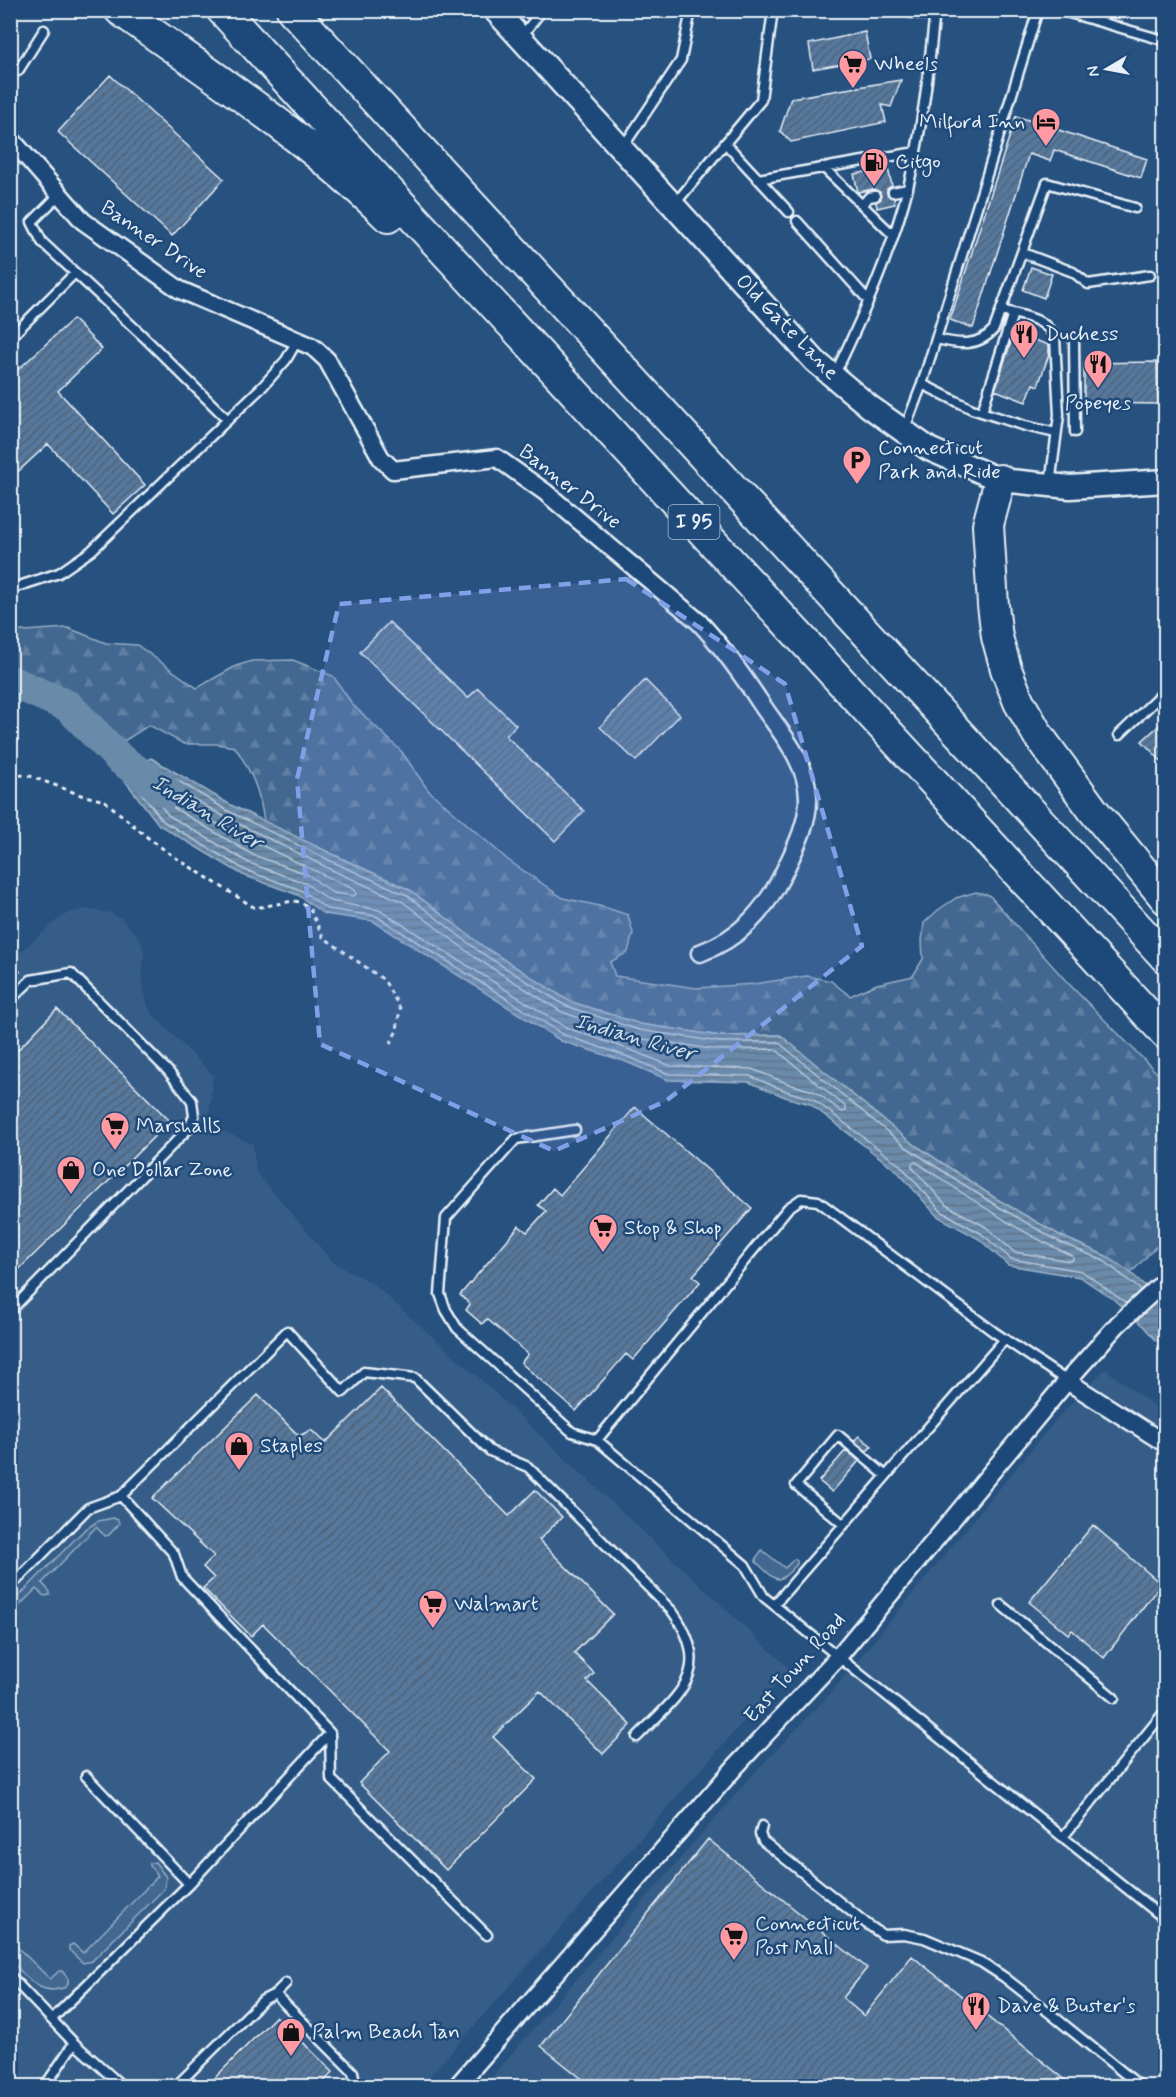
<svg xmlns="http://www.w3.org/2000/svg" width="1176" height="2097" font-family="Mynerve,sans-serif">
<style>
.built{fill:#355d88}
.grass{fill:#436891;stroke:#96acc4;stroke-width:1.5}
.forest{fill:url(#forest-firs);stroke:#96acc4;stroke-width:1.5}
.water{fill:url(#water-rules);stroke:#9db3c9;stroke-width:1.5}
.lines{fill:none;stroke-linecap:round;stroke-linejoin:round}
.shore{stroke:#b6c8d9;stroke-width:1.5}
.river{stroke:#6b8aaa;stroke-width:32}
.building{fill:url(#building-hatch);stroke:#e8f1f8;stroke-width:1.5}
.lane-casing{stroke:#e8f1f8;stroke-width:13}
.street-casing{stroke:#e8f1f8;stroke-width:21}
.secondary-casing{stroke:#e8f1f8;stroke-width:27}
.highway-casing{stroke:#e8f1f8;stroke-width:34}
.path{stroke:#e8f1f8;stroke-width:3;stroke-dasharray:4.5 4.5;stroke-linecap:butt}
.lane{stroke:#1f4a7a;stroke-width:8}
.street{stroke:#1f4a7a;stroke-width:16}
.secondary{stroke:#1f4a7a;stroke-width:22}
.highway{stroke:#1f4a7a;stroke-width:30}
.marked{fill:#82a0e8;fill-opacity:0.2;stroke:#82a0e8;stroke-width:4.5;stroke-dasharray:12 8;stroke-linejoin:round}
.labels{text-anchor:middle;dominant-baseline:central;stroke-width:5;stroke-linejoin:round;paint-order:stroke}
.shield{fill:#1f4a7a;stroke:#acbfd2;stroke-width:1.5}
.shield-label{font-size:20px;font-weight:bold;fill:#e8f1f8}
.poi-label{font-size:21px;fill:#e8f1f8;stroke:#1f4a7a;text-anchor:start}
.street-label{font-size:21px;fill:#e8f1f8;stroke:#1f4a7a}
.water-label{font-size:22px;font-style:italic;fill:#d5e2ec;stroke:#1f4a7a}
</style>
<defs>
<pattern id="forest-firs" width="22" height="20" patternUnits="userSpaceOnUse" patternTransform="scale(1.5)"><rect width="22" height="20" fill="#436891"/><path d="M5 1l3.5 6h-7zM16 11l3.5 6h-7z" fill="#5e7ea1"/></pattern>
<pattern id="water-rules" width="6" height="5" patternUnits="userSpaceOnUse" patternTransform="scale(1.5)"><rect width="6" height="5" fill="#6b8aaa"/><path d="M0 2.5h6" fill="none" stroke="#5e7388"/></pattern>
<pattern id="building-hatch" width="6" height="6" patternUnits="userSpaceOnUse" patternTransform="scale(1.5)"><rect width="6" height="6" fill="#57789d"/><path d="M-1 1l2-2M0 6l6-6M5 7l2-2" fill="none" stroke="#4f6278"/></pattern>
</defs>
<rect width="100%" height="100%" fill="#27517f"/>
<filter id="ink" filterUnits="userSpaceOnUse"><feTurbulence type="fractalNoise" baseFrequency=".0167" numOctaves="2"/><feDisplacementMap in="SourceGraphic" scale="12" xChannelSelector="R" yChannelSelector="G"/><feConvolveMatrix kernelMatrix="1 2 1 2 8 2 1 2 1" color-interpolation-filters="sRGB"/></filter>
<g filter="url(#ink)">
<path class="built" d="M85,909L111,913L121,918L140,939L144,951L142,982L148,1006L153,1015L213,1075L208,1125L253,1144L256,1172L333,1262L372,1283L477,1376L790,1669L421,2086H11V960L59,918L71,912Z
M1105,1369L1165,1414V2086H484L754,1773L830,1694L1060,1415Z"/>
<path class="grass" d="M113,1518L118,1520L119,1524L109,1535L105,1536L96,1527L42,1583L50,1592V1595L44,1596L36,1589L11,1614V1604L84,1530L98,1521Z
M762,1550L785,1568L794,1559L797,1561V1564C776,1588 777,1580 756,1562V1558Z
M155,1862L166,1877L164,1889L92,1961L83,1963L69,1950V1946L73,1944L83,1953L158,1876L150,1866V1863Z
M10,1940L50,1979L59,1971H62C67,1977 71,1980 66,1987C41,1998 27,1977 11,1961Z"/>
<path class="forest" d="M68,628L106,643L137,645L197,688L236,666L252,661L293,660L333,676L353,705L402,752L428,790L508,860L563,898L604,907L628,915L633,933L628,952L610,962L615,976L696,988L754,984L807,976L831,981L850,996L877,984L913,976L923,959L922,941L924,923L938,910L956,898L976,892L989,895L1068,983L1165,1081V1237L1131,1273L1106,1256L1063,1237L995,1198L909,1141L780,1035L721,1036L640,1024L569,1001L484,947L410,890L264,822C260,791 252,773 235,747L217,744H184L149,725L124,741L100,748L67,723L57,708L26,679L11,678L10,632Z"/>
<path class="water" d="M151,758L231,805L340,858L410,890L484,947L569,1001L640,1024L721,1036L780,1035L909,1141L995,1198L1063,1237L1106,1256L1131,1273L1165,1304V1350L1143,1326L1113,1299L1080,1277L1008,1265L979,1239L937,1216L897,1171L810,1104L785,1097L749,1082L668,1080L624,1061L561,1041L373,921L324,914L298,895L243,875L159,825L119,773Z"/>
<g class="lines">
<path class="shore" d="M150,774L225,817L334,871L403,902L476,958L562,1012L637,1038L719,1050L775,1049L846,1107V1111L842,1112L816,1092L789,1084L752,1069L671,1066L628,1049L567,1028L379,910L330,901L305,883L249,863L168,815L142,781L143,778Z
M170,797H173L221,826L355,890L356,894L354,896L333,893L307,874L253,855L174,808L169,801Z
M916,1162C966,1195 1017,1232 1073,1256V1260L1070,1261L1014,1252L986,1227L946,1205L912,1167V1163Z
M1126,1303L1082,1271L1011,1259L982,1234L941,1211L901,1166L813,1099L786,1091L750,1076L669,1074L626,1056L564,1035L376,916L327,909L301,890L245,870L163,821L131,779V776L152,765L228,811L337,864L407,895L480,952L566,1006L639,1030L720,1042H778L906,1147L992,1203L1060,1242L1104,1261L1141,1290"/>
<path class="river" d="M10,681L68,706L120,759L167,792"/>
</g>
<path class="building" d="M865,32L870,59L813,69L809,44Z
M110,75L224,179L172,236L58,132Z
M901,80L891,107L882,105L886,122L791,142L780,131L791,98Z
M1016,116L1147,159L1141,178L1054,150L1050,161L1029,154L973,328L950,320Z
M888,168L892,186L887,189V194L894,198L895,204L877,208L876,202L881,199L880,192L873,189L858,192L854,174Z
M1031,267L1052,274L1044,298L1023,290Z
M73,319L102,349L58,391L145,485L113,514L48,444L10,479V377Z
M1014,333L1049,345V354L1038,386L1033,384L1026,402L995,390Z
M1157,362L1158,404L1089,403L1088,401H1084V363Z
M389,622L468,698L478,688L516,725L506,736L584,811L555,841L360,652Z
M645,680L680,715L636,761L600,727Z
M1166,719V766L1142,741Z
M57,1009L170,1121L10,1278V1058Z
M635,1107L752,1208L693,1276L700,1282L633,1360L626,1354L576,1411L521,1363L528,1354L487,1319L482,1324L466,1310L470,1304L460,1295L519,1226L527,1232L546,1211L538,1205L553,1188L560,1195Z
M381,1388L509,1516L535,1490L562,1517L539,1540L613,1614L574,1653L594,1673L587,1681L631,1725L603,1754L540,1691L493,1737L536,1779L446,1870L359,1783L390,1751L263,1624L251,1636L203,1588L214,1578L203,1567L214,1556L152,1498L258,1395L299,1436L311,1430L325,1443Z
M859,1436L872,1446L867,1451L854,1441Z
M846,1450L859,1461L832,1492L819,1481Z
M1093,1525L1161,1584L1104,1658L1072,1630L1068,1634L1029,1602Z
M708,1839L867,1968L843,1998L864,2016L912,1956L1073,2086H591L541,2046Z
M276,2016L333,2072L319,2086H207Z"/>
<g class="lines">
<g class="lane-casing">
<path id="lane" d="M894,10L935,16
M1059,10L1166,41
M522,36L542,10
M10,66L18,71L44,30
M725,143L789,212
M623,147L681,60L691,10
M823,167L893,235
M758,179L916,152
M893,192L908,189
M60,194L32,222L42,242L143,336L228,420
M862,205L869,197L875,196
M673,206L761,100L773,10
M797,221L868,300
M1023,253L1073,272L1088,284L1150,275
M1001,310C1022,316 1045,317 1055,338L1059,415L1050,485
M10,338L75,273
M1074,338L1075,432
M936,339L1038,10
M834,376C863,316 891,253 908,188C922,131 929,69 935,10
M922,384L972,409L1025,426L1056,433
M982,412L1013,313
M904,431L922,384L936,339C958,344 978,348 994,329L1047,183L1135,208
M10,589L59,573L91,551L263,386L286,360L297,341
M1119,735L1166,690
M10,1000L31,980L71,973L168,1071L192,1101L194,1116L189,1128L10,1311
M575,1130L516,1139L446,1218L440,1294L446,1310L457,1328L572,1432L597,1440
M1067,1381L994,1332L818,1201L801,1199L788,1208L597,1440L745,1565L764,1597L1166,1920
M844,1525L796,1485L838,1435L886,1476
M10,1587L88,1508L121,1496
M774,1605L1005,1339
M1001,1605L1114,1698
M86,1776L189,1884
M762,1826L760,1834L763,1841L867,1924L883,1935L904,1934L924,1938L981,1962L1004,1977L1041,2006L1140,2086
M1063,1837L1166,1710
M487,1935L331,1779L330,1733L182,1577L174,1554L121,1496L287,1331L343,1392L364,1372L415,1378L490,1451L528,1467L672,1611C716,1671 678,1695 637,1737
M10,1976L74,2043L122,2086
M275,1994L353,2072L355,2082L353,2086
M52,2019L189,1884L330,1733
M45,2086L74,2043
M176,2086L263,2000L275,1994L286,1983
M1164,2086L1166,2085"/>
</g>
<g class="street-casing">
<path id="street" d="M10,138L83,221L180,290L313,347L327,360L381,458L393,470L497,458L545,492L699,622C723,647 743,676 762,705C781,733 807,762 808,797C809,823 794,851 783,874C764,912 740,938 700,953
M1067,1381L1166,1444
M457,2086L736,1766L838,1657L1067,1381L1118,1324L1166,1280"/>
</g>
<g class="secondary-casing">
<path id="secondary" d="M495,10L815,361L870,407L929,449L1000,480L1070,487L1166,481"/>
</g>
<g class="highway-casing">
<path id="highway" d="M120,10C212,76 308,138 388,217
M222,10L1166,1034
M292,10L1166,958
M1000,480L988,525L993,605L997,637L1006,669L1019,702L1038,735L1093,810L1166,899"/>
</g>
<path class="path" d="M10,774L30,776L81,795L105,801L147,837L173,856L255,908L293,901L301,902L310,909L323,937L384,980L400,1008L397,1030L389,1047
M10,964L22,974"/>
<use href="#lane" class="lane"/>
<use href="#street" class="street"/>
<use href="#secondary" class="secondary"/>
<use href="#highway" class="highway"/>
</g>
</g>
<path class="marked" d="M626,579L785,684L862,946L666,1101L554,1151L320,1044L297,779L339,604Z"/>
<defs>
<g id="supermarket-pin" transform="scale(1.5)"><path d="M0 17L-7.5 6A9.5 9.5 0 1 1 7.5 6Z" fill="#ff9aa2" stroke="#1f4a7a"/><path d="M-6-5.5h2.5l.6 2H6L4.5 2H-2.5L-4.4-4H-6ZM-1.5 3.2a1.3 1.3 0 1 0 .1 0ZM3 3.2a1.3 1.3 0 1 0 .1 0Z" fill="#111"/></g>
<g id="hotel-pin" transform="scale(1.5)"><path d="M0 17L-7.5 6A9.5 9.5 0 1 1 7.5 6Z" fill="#ff9aa2" stroke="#1f4a7a"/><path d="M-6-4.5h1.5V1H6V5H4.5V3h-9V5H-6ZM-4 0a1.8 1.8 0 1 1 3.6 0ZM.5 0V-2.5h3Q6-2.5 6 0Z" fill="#111"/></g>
<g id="fuel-pin" transform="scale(1.5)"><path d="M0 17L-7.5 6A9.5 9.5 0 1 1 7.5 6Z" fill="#ff9aa2" stroke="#1f4a7a"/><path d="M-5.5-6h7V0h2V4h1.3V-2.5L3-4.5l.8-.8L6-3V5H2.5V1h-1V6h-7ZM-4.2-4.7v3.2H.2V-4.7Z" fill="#111"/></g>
<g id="restaurant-pin" transform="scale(1.5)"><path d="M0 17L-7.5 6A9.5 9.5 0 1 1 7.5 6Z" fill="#ff9aa2" stroke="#1f4a7a"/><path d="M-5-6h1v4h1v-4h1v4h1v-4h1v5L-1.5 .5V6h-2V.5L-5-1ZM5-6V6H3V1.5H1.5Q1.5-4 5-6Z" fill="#111"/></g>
<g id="parking-pin" transform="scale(1.5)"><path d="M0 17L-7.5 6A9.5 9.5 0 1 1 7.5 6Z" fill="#ff9aa2" stroke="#1f4a7a"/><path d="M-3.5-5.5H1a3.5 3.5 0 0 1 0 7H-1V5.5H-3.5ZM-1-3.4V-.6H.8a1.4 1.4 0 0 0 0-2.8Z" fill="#111"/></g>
<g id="shop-pin" transform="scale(1.5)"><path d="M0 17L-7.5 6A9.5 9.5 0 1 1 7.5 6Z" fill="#ff9aa2" stroke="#1f4a7a"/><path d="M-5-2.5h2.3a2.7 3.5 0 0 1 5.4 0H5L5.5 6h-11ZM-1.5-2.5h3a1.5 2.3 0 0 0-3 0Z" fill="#111"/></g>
</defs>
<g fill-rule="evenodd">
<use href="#supermarket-pin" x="853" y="64"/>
<use href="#hotel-pin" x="1046" y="122"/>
<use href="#fuel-pin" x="874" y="162"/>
<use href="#restaurant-pin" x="1024" y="334"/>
<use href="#restaurant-pin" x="1098" y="364"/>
<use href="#parking-pin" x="857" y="460"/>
<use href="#supermarket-pin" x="115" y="1126"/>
<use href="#shop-pin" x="71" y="1170"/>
<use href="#supermarket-pin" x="603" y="1228"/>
<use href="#shop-pin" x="239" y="1446"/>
<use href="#supermarket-pin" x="433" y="1604"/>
<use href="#supermarket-pin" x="734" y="1936"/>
<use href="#restaurant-pin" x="976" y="2006"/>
<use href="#shop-pin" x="291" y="2032"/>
</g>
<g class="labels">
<rect class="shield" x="668.5" y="505" width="51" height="34" rx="4.5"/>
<g class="shield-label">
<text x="694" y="522">I 95</text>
</g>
<g class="poi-label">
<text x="874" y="64">Wheels</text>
<text x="1025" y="122" text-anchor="end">Milford Inn</text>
<text x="895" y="162">Citgo</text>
<text x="1045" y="334">Duchess</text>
<text x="1098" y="403" text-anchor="middle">Popeyes</text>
<text x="878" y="448">Connecticut<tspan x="878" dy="24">Park and Ride</tspan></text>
<text x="136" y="1126">Marshalls</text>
<text x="92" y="1170">One Dollar Zone</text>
<text x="624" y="1228">Stop &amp; Shop</text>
<text x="260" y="1446">Staples</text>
<text x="454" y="1604">Walmart</text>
<text x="755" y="1924">Connecticut<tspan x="755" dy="24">Post Mall</tspan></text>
<text x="997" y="2006">Dave &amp; Buster's</text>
<text x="312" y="2032">Palm Beach Tan</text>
</g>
<g class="street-label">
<text transform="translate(154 240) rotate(34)">Banner Drive</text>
<text transform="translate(787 327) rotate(46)">Old Gate Lane</text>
<text transform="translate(570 487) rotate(38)">Banner Drive</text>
<text transform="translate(795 1668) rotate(-48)">East Town Road</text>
</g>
<g class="water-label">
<text transform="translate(207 813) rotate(31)">Indian River</text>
<text transform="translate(635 1038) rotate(16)">Indian River</text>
</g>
</g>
<rect width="1176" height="2097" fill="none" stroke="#1f4a7a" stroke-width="36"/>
<rect x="18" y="18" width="1140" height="2061" fill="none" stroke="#e8f1f8" stroke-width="2" filter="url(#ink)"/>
<g transform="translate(1107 69) rotate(260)" stroke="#1f4a7a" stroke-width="4.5" paint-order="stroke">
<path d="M0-4.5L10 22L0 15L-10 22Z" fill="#e8f1f8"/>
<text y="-9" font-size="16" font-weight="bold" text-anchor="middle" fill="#e8f1f8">N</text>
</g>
</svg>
